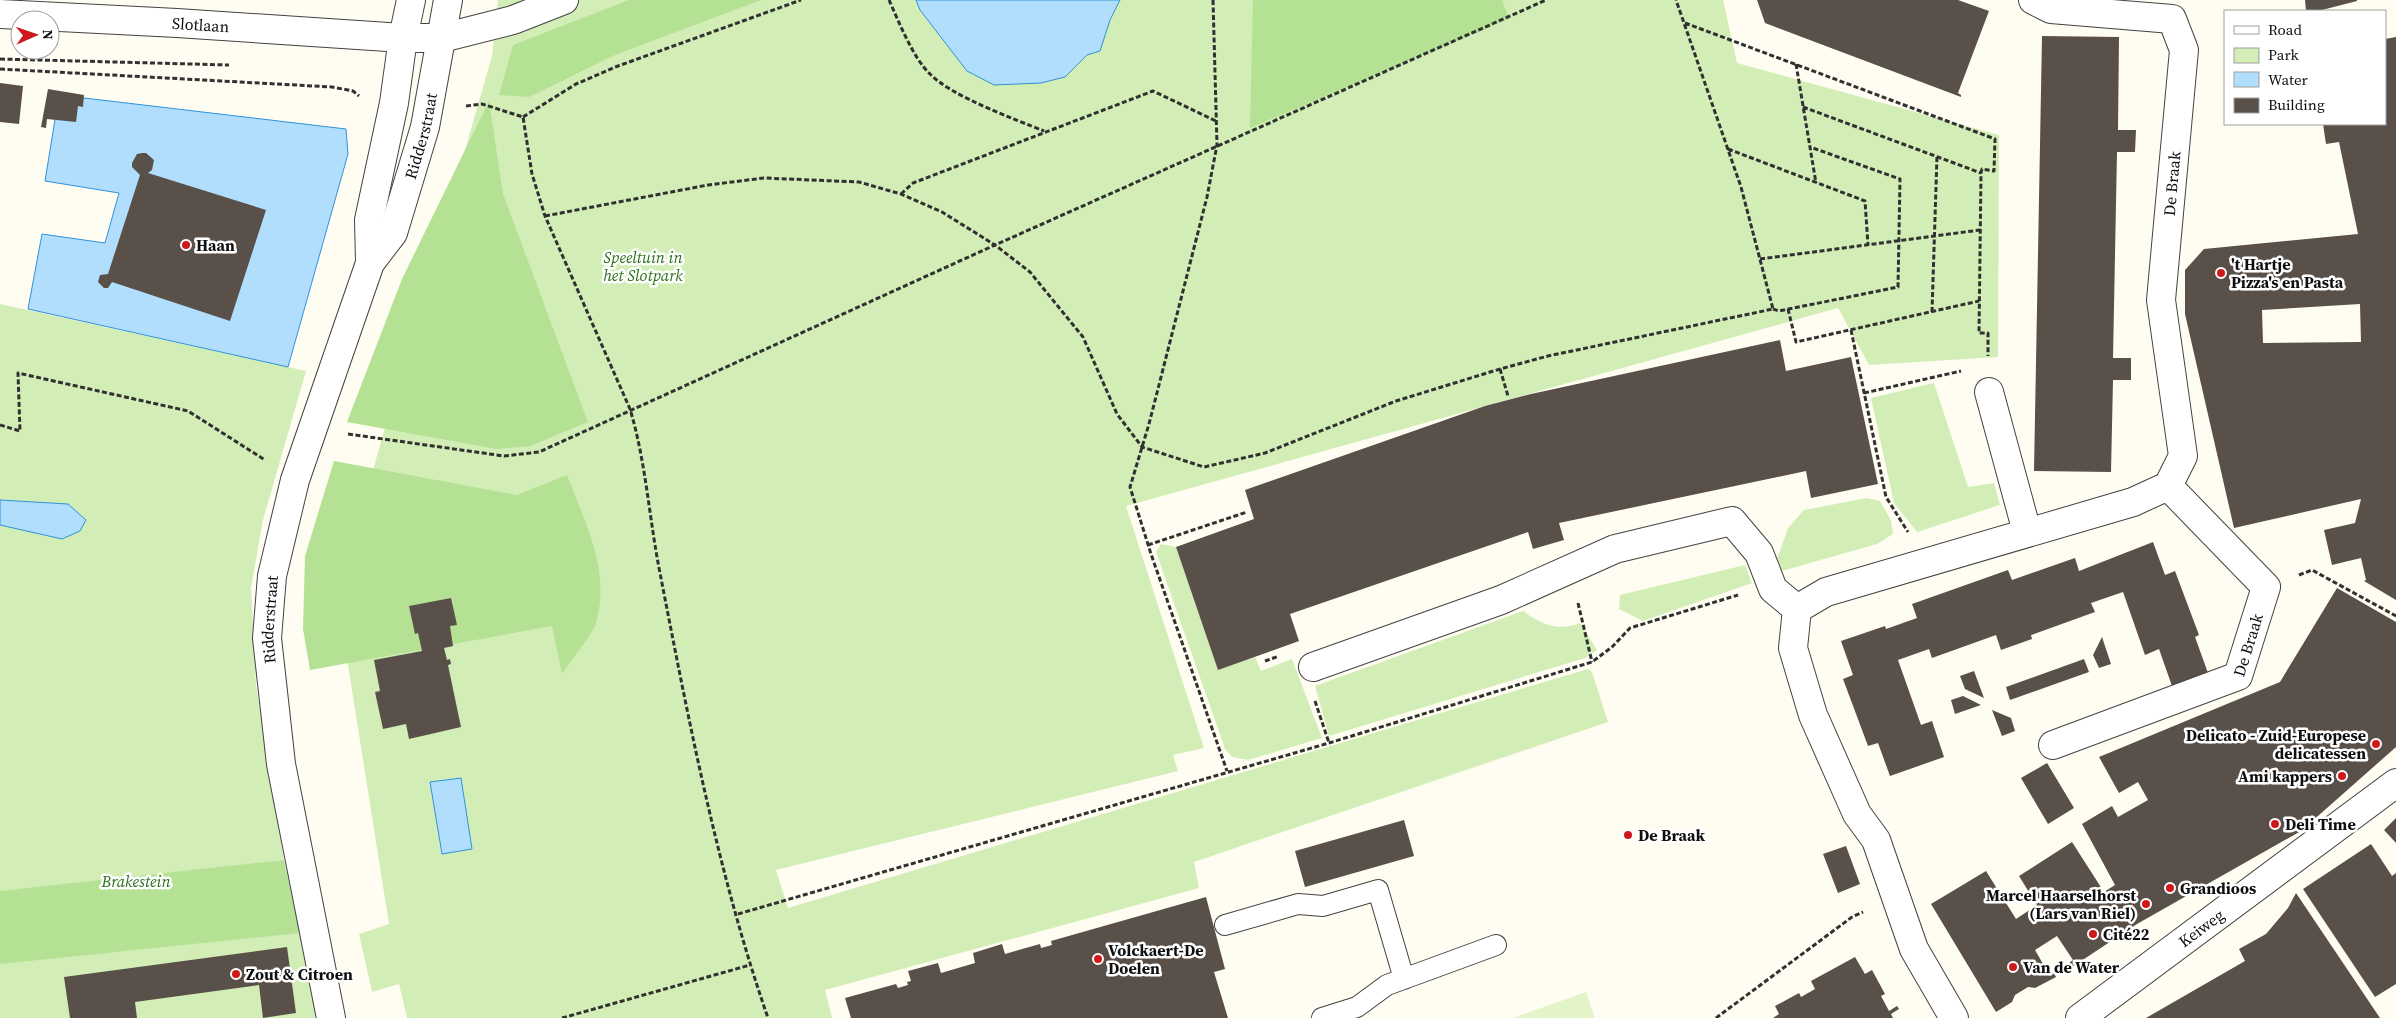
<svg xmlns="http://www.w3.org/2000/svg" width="2396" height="1018" font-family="'Source Serif 4',serif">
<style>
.green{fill:#d2eeb6}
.forest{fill:#b4e194}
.pitch{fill:#e4f4c9}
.water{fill:#b0defc;stroke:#2f92db}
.building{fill:#59504a;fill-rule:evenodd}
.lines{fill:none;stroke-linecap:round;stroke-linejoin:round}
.service-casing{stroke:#424242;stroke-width:22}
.pedestrian-casing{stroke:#424242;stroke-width:30}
.minor-casing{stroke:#424242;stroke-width:30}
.tertiary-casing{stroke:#424242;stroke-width:30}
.path{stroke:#313131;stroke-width:3;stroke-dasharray:5 2.5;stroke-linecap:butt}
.service{stroke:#fff;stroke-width:20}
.pedestrian{stroke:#fff;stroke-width:28}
.minor{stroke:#fff;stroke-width:28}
.tertiary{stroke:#fff;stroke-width:28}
.poi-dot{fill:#cf181b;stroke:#fff;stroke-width:2}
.labels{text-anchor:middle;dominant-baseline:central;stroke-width:5;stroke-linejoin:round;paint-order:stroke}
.street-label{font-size:16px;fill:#0f0f0f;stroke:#fff}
.poi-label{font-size:16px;font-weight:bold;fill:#0f0f0f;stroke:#fff;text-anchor:start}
.park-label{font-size:16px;font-style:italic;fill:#276f18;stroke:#fff}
</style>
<rect width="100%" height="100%" fill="#fffdf1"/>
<path class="green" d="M498,0H1723L1737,63L1999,135L1998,357L1869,365L1838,308L1126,506L1204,748L1173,755L1178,771L776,870L788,908L1588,669L1592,672L1608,722L1194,862L1199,888L825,990L832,1018H407L399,984L372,992L359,934L389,924L337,595L492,56Z
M0,304L306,371L263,520L251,588L256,685L284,860L272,861L287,934L300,933L319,1018H0Z
M1934,383L1968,487L1994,483L2000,505L1917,532L1894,503L1871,398Z
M1867,498L1880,501L1891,520L1893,534L1877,544L1778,572L1775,565L1788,528L1804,510Z
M1161,544L1176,547L1218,669L1255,657L1261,671L1292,659L1322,738L1248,760L1232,757L1225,749L1156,552Z
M1745,565L1752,583L1643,621L1619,609L1620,595Z
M1523,611C1541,624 1558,632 1580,623L1597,650L1585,658L1329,736L1315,686Z"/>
<path class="forest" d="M629,0H761L615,55L529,97L499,95L513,45Z
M1253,0H1502L1509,19L1250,128Z
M489,101L503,194L588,422L530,446L497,449L347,422L402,279Z
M334,461L517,495L567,475C585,522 611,571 596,623C592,635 570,661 562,674L552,626L310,670L303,629L305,556Z
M284,860L300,933L0,964V891Z"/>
<path class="pitch" d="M1586,992L1595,1018H1513Z"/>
<path class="water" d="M916,0H1120L1110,20L1100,51L1087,55L1065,77L1041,83L994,85L967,71L920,10Z
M59,95L346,129L348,154L288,367L28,309L42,234L105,243L119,193L45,181Z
M0,500L68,504L86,520L80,531L62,539L0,525Z
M461,778L472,849L442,854L430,782Z"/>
<path class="building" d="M1757,0H1958L1989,11L1958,93L1961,95V97L1765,23Z
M2305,0H2357V1L2318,11H2306Z
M2042,36L2119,37L2118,130H2136L2135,152H2117L2113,358H2131V380H2113L2111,472L2034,471Z
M2396,37V600L2364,581L2366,580L2361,558L2332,565L2324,530L2355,523L2361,499L2234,528L2185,314V270L2204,249L2358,234L2339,142L2326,144L2323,124H2385V39ZM2360,304L2361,342L2263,343L2262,310Z
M0,83L23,86L19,124L0,122Z
M48,89L84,95L83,107L78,106L76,122L47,119L46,128L41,127Z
M142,153H146L154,160L152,170L148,173L266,210L230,321L112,282L108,288H104L98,282L100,275L108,274L140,175L132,167V163L137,154Z
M1780,340L1786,371L1851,357L1878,484L1811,498L1806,471L1559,523L1564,540L1533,549L1528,532L1290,614L1299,641L1218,670L1176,547L1254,519L1245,490L1485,406L1531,394Z
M2153,542L2165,575L2175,571L2199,635L2195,637L2208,673L2172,686L2159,649L2145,655L2123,592L2091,603L2095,612L2031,635L2032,639L2001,650L1996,635L1932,658L1929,649L1898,660L1921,725L1932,721L1944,757L1890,776L1878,743L1868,746L1843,679L1853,675L1841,641L1885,626L1886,629L1917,618L1912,604L2008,570L2012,580L2075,558L2079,571Z
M2337,588L2396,622V747L2301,831L2137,924L2072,967L2069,963L2073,960L2057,936L2035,950L2050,976L2054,973L2056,977L2035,988L2028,987L2015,995L2012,1002L1996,1012L1931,904L1986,871L2016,919L2037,905L2019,876L2072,842L2104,892L2115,885L2082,824L2112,806L2118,817L2148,800L2138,782L2119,793L2099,757L2280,682Z
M451,598L457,625L450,626L453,646L444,648L447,660L450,659L451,664L448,665L461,727L409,739L406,724L383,729L375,692L380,691L374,660L422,651L418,633L415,634L409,606Z
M2102,637L2111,664L2099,668L2093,655Z
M2084,659L2089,672L2010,700L2006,687Z
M1974,671L1984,698L1965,689L1960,676Z
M1963,696L1981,705L1955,714L1951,700Z
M1992,710L2011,718L2015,731L2002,736Z
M2047,763L2074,808L2048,824L2021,778Z
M2396,818V843L2384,830Z
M1404,820L1414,856L1305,887L1295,851Z
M2371,844L2392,876L2396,873V984L2375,997L2303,889Z
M1846,846L1860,884L1838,893L1823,854Z
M2296,893L2380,1018H2146L2245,961L2239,949L2266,934L2288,908Z
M1206,897L1225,969L1214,972L1228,1018H851L845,998L896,984L898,988L908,985L907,982L911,981L908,971L938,963L941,973L975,963L973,953L1002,944L1005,954L1040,944L1041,948L1052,945L1051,941Z
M287,947L296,1013L263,1018L259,985L135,1002L137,1018H70L64,977Z
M1855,957L1865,974L1872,970L1885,994L1881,996L1889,1011L1897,1006L1899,1009L1891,1014L1893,1018H1773L1779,1014L1775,1006L1799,993L1801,997L1815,989L1811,981Z"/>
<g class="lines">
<g class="service-casing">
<path id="service" d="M1225,925L1298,904L1323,906L1378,890L1404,979
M1322,1018L1357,1007L1387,985L1496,945"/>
</g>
<g class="pedestrian-casing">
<g id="pedestrian">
<path id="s1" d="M2080,1018L2396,783"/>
</g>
</g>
<g class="minor-casing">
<g id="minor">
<path d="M442,38L513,20L564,0"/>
<path d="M1989,392L2027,532"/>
<path id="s2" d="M1797,609L1826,592L2133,502L2168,486L2183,456L2161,300L2184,50L2172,19L2051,9L2033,0"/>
<path d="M1797,609L1793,648L1813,715L1857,814L1876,840L1914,949L1954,1018"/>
<path d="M1313,667L1501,600L1615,549L1732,521L1759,553L1773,589L1797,609"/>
<path id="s3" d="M2053,745L2238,676L2266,587L2168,486"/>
</g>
</g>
<g class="tertiary-casing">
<g id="tertiary">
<path id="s4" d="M0,14L177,23L403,38H442"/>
<path d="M370,263L369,220L394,103L403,38L411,0"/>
<path id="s5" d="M331,1018L281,764L267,638L272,576L295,480L370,263L393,233L425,127L448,0"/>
</g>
</g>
<path class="path" d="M889,0C899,22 913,58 930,74C951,96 1014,119 1044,131
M1213,0L1217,145L1207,197L1149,424L1130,487L1151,554L1227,771
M1685,23L1995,139L1994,171L1982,169L1981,173L1979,333H1988V356
M0,59L229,65
M1796,64L1816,183
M0,69L332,87L353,91L359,96
M466,106L482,104L523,117L532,174L545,216L630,409C646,462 649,518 660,573C689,722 718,874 768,1018
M1803,107L1981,173
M523,117L576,84L618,66L801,0
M1728,149L1865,201L1868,245
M901,194L913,183L1153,91L1216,121
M545,216L708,185L764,178L859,182L901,194L942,212L995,245L1030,272L1083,337L1117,414L1142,447L1204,467L1265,453L1396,401L1500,369L1548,356L1773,309L1741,187L1676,0
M1760,259L1980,230
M1773,309L1779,311L1898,287L1900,179L1810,147
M1788,309L1796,342L1979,301
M1932,312L1937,156
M1851,330L1886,497L1908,532
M1500,369L1508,396
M1864,393L1961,371
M0,425L20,431L18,373L188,411L265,460
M348,434L504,456L539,452L995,245L1546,0
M1148,545L1247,512
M2299,575L2312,570L2396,616
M1578,603L1592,662
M1265,661L1279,656
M1315,701L1329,743
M738,914L1329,743L1592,662L1612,647L1630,628L1738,595
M562,1018L750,965
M1716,1018L1852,917L1863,912"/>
<use href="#service" class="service"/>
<use href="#pedestrian" class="pedestrian"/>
<use href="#minor" class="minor"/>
<use href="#tertiary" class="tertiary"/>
</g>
<g class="poi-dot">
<circle cx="186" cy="245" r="5"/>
<circle cx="2221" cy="273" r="5"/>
<circle cx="2376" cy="744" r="5"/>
<circle cx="2342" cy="776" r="5"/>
<circle cx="2275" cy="824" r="5"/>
<circle cx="1628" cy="835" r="5"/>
<circle cx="2170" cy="888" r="5"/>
<circle cx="2146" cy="904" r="5"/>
<circle cx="2093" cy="934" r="5"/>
<circle cx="1098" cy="959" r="5"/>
<circle cx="2013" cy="967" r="5"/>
<circle cx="236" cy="974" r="5"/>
</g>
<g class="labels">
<g class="street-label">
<text stroke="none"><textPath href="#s4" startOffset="201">Slotlaan</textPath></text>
<text stroke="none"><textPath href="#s5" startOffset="915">Ridderstraat</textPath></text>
<text stroke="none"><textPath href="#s2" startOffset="700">De Braak</textPath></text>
<text stroke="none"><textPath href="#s5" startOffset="404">Ridderstraat</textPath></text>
<text stroke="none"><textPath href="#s3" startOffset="230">De Braak</textPath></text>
<text stroke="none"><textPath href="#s1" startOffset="151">Keiweg</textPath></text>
</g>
<g class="poi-label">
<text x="196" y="245">Haan</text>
<text x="2231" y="264">'t Hartje<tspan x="2231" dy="18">Pizza's en Pasta</tspan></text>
<text x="2366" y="735" text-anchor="end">Delicato - Zuid-Europese<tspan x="2366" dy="18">delicatessen</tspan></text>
<text x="2332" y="776" text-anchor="end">Ami kappers</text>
<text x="2285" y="824">Deli Time</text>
<text x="1638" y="835">De Braak</text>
<text x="2180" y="888">Grandioos</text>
<text x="2136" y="895" text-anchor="end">Marcel Haarselhorst<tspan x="2136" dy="18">(Lars van Riel)</tspan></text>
<text x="2103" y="934">Cité22</text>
<text x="1108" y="950">Volckaert-De<tspan x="1108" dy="18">Doelen</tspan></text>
<text x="2023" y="967">Van de Water</text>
<text x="246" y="974">Zout &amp; Citroen</text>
</g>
<g class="park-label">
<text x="643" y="257">Speeltuin in<tspan x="643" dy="18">het Slotpark</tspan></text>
<text x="136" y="881">Brakestein</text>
</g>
</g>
<rect x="2224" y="10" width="162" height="115" fill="#ffffff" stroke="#9f9f9f"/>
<rect x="2234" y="26" width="25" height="8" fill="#ffffff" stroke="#9f9f9f"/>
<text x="2268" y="35" font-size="15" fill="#0f0f0f">Road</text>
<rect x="2234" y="48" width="25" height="15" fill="#d2eeb6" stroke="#9f9f9f"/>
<text x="2268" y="60" font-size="15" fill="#0f0f0f">Park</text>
<rect x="2234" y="72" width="25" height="15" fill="#b0defc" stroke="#9f9f9f"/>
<text x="2268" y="85" font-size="15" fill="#0f0f0f">Water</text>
<rect x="2234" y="98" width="25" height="15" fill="#59504a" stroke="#9f9f9f"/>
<text x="2268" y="110" font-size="15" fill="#0f0f0f">Building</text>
<g transform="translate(35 35) rotate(88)"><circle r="24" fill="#ffffff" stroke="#9f9f9f"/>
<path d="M0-4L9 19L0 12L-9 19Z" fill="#cf181b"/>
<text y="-8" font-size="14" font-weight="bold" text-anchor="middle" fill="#0f0f0f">N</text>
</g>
</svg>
